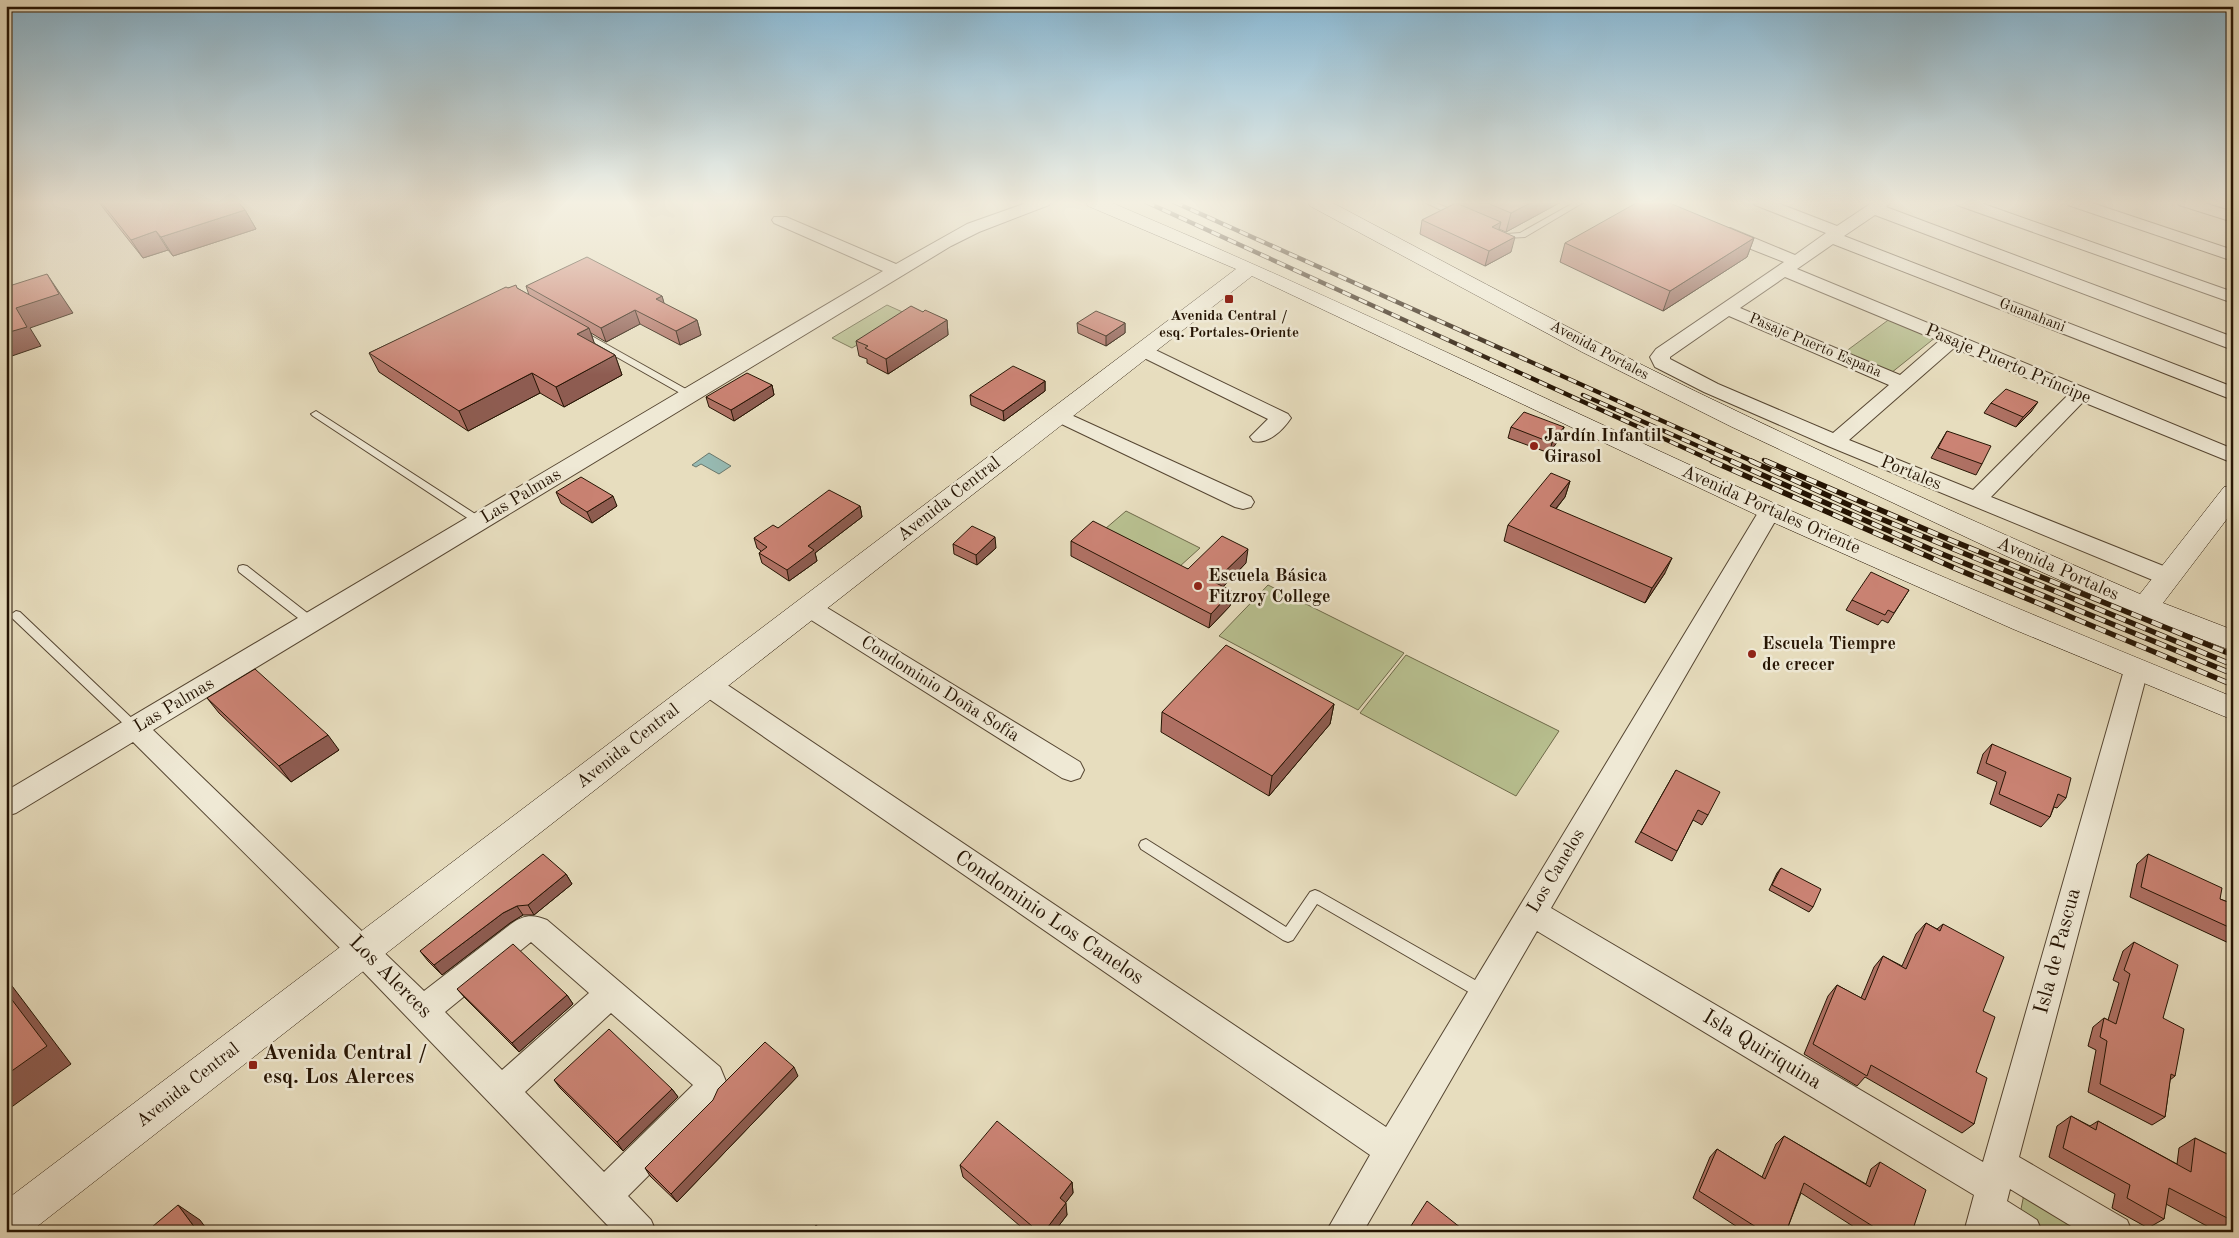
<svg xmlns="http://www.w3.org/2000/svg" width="2239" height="1238" font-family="'Old Standard TT',serif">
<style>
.green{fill:#b8c090;stroke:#6e6a4a}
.water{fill:#97bbb4;stroke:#69786d}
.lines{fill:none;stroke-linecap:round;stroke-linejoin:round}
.lane-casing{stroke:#564632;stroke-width:2}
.street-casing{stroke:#564632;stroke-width:2}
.secondary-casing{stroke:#251403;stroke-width:1}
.lane{fill:#efe9d5;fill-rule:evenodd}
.street{fill:#efe9d5;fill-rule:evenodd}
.secondary{fill:#efe9d5;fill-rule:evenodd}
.rail-far1-casing{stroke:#251403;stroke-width:4.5}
.rail-casing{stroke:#251403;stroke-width:5.5}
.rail-far1{stroke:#efe9d5;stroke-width:3;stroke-dasharray:9;stroke-linecap:butt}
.rail{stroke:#efe9d5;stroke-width:4;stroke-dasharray:11;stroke-linecap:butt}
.wall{fill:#af7164;stroke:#251403}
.shaded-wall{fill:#8e5c51;stroke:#251403}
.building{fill:#cb8374;stroke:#251403}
.poi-dot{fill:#8f2418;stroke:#efe9d5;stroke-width:2}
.labels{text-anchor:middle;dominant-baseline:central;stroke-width:5;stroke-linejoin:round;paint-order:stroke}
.far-poi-label{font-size:15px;font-weight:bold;fill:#251403;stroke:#efe9d5}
.far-street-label{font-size:15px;fill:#251403;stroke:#efe9d5}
.street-label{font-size:18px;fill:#251403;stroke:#efe9d5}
.poi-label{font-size:18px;font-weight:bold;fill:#251403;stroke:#efe9d5;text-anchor:start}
.near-street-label{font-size:21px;fill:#251403;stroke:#efe9d5}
.near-poi-label{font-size:21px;font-weight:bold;fill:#251403;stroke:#efe9d5;text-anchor:start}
</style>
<rect width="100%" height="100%" fill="#e7ddbe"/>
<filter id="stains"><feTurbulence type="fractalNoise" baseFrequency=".004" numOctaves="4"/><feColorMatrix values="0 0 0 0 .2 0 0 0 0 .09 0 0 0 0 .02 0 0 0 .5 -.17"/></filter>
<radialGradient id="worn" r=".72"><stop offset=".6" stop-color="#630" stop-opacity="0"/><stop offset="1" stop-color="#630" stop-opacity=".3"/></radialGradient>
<path class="green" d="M887,305L907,314L852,348L832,338Z
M1891,318L1936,337L1891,373L1845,352Z
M1126,511L1200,548L1179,567L1105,529Z
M1268,585L1404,653L1358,710L1219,636Z
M1406,655L1559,731L1516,796L1360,713Z
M2024,1194L2089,1232H2049L2020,1214Z"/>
<path class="water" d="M709,453L731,466L719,474L701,464L696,467L692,465Z"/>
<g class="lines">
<g class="lane-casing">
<path id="lane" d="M1424,202H1434L1461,214L1454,216Z
M1575,202H1584L1525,237L1506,238L1495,233L1499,231L1507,234L1520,233Z
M581,330L693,393L695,395L693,397H687L578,335V331Z
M316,411L483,519L484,521L483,523H475L313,416L311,414Z
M243,565L247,566L315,619L317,622L315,625H307L239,572L238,569L239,566Z
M16,611L20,612L139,725L141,728L139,731H131L12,618L10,615Z
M1146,839L1286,927L1310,892L1315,890L1320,892L1489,988L1491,993L1489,998L1484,1000L1479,998L1317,904L1293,940L1288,942L1283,940L1141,849L1139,845L1141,841Z"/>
</g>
<g class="street-casing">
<path id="street" d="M1029,202H1051L1049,205L979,232L951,246L153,730L424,991L511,924C523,915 533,914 547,920L720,1067L727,1084L717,1107L628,1196L651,1220L656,1232H614L352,960L133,742L16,813L6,816V791L883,271L774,223L772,220L774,217H786L896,264L967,224ZM531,942L589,993L502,1070L445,1012ZM611,1013L693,1085L604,1172L525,1092Z
M1753,202H1775L1837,226L1873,202H1891L1886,207L2233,337V350L1875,215L1844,236L2233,387V400L1833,244L1797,269L2233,449V463L2083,402L1991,497L2176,571L2179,577L2176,583L2168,585L2160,583L1828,446L1704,392L1655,367L1650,357L1656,349L1784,262L1718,236L1716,232L1718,228H1730L1795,255L1826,233L1755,205ZM1785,277L1939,341L1900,375L1740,308ZM1729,316L1889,385L1833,433L1718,384L1670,359V357ZM1954,348L2068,395L1973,490L1849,440Z
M1955,202H1978L2233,292V303L1957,205Z
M2066,202H2089L2233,250V261L2068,205Z
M2177,202H2201L2233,212V222L2179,205Z
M1143,344L1288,414L1291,418C1283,430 1268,445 1253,441L1250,437L1268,419L1136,354L1134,350L1136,346Z
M1058,409L1251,497L1254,502L1251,507L1243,509L1235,507L1051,419L1048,415L1051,411Z
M1770,504L1778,506L1781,511L1551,908L1983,1162L2124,670L2127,663L2136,661L2145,663L2148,670L2019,1157L2127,1220L2132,1232H2081L2010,1189L2007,1201L2037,1220L2042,1232H1964L1974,1195L1537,931L1363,1232H1326L1370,1155L699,692L696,685L699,678L708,676L717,678L1386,1127L1759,511L1762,506Z
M808,599L816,601L1080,762L1084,770L1080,778L1071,781L1062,778L800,613L796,607L800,601Z"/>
</g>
<g class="secondary-casing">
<path id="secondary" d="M1086,202H1110C1336,297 1555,405 1778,505C1928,572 2081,635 2233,697V720L2013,629L1761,517L1252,276L30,1232H6V1200L1236,269L1088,206Z
M1308,202H1331C1469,275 1607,350 1749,417C1878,479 2009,537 2140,594L2224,487L2233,485V511L2163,603L2233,630V651L2135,614L2004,555L1732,427L1582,352L1310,206Z"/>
</g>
<use href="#lane" class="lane"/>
<use href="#street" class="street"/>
<use href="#secondary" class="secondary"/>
<g class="rail-far1-casing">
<path id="rail-far1" d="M1146,202L1715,462
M1174,202L1754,462
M1583,395L1734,462
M1764,460L1769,462"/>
</g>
<g class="rail-casing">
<path id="rail" d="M1712,461L1959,570L2233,685
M1731,461L1930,549L2233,674
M1751,461L1867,513L2233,665
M1766,461L1948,539L2233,655"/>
</g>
<use href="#rail-far1" class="rail-far1"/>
<use href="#rail" class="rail"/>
</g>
<path class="wall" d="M99,202H238L245,210L256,229L173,256L168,250L143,258L104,209Z
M1449,202H1561L1506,232L1499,229V230L1511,252L1485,266L1420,234L1422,220L1454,204Z
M1754,238L1747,257L1663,311L1560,262L1565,243Z
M526,286L662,296L664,304L697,320L701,335L680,345L640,324L606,342L591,333L594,343L615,355L622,375L564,407L540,393L468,431L379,372L369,353L508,288H517L529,295Z
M923,312L947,320L948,335L888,374L867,363V359L859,356L856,341Z
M1077,323H1125V333L1106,346L1078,333Z
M1045,381V391L1004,421L971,405L970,395Z
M772,385L774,395L734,421L709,407L706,397Z
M1991,403L2031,412L2016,427L1984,413Z
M1511,427H1564L1561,437L1549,453L1508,438Z
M1947,431L1982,464L1976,475L1931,458Z
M1570,481L1565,497L1556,509L1665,573L1645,603L1504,541L1508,525Z
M556,492L617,506L592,523L561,503Z
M860,506L862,517L815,553L817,561L789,581L762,563L759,553L761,551L757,548L754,538L778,528Z
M1071,541L1188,569L1246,563L1223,587L1232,591L1230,606L1209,628L1071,556Z
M953,544L996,548L977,565L954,554Z
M1909,590L1888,623L1882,620L1878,625L1846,610L1852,600Z
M207,698L339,750L291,782L219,713Z
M1334,704L1330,724L1269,796L1161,732L1162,712Z
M1992,744L2066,798L2057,808L2054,807L2050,817L2041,827L1990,804L1997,782L1977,773L1983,754Z
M1676,770L1708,815L1702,825L1693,820L1672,861L1635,842Z
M2148,854L2220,899L2233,904V945L2130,897L2137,864Z
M1781,868L1813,907L1809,912L1769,890L1777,873Z
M566,874L572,884L534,915H523L510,923L442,975L428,961L420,951Z
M1926,923L1937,929L1943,924L1983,1011L1976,1072L1974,1124L1962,1133L1865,1077L1857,1086L1804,1054L1828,996L1837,985L1861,998L1874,967L1883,956L1902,966L1916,934Z
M2134,942L2163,1018L2175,1076L2170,1080L2165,1117L2152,1125L2088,1092L2096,1050L2088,1046L2093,1027L2104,1018L2108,1020L2119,983L2113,980L2123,951Z
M457,989L567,995L573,1004L519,1052L465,998Z
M798,1076L677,1202L650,1176L645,1168Z
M554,1080L672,1089L678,1097L623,1151L560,1088Z
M2071,1116L2090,1126L2098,1121L2177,1164L2179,1148L2195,1138L2233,1157V1232H2218L2166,1204L2164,1219L2148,1228L2112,1208L2115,1194L2049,1157L2057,1126Z
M1784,1136L1866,1184L1871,1169L1880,1162L1912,1232H1862L1801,1193L1786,1232H1745L1693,1198L1710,1157L1717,1149L1762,1177L1776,1144Z
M960,1165L1072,1182L1073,1193L1065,1203L1067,1215L1054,1232H1027L963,1177Z"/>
<path class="shaded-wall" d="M1532,202H1561L1506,232L1511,213Z
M245,210L256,229L173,256L161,237Z
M1501,222L1497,236L1492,227Z
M156,231L168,250L143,258L131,240Z
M1515,237L1511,252L1485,266L1489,251Z
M1754,238L1747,257L1663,311L1670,291Z
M47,274L73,313L30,328L41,346L6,358V333L16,308Z
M662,296L666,310L656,299Z
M635,310L640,324L606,342L601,328Z
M697,320L701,335L680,345L676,331Z
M947,320L948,335L888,374L886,359Z
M1125,323V333L1106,346V336Z
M589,328L596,348L577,334Z
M615,355L622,375L564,407L556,387Z
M532,373L540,393L468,431L459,411Z
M1045,381V391L1004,421L1003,411Z
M772,385L774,395L734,421L731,410Z
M2038,402L2031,412L2016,427L2023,417Z
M1564,427L1561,437L1549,453L1552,443Z
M1570,481L1565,497L1545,522L1550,506Z
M613,496L617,506L592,523L587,512Z
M860,506L862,517L815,553L817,561L789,581L787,570L808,546Z
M995,537L996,548L977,565L976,555Z
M1248,549L1246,563L1213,597L1214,582Z
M1672,558L1665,573L1645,603L1652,588Z
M1232,591L1230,606L1209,628L1211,614Z
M1334,704L1330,724L1269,796L1272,776Z
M328,735L339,750L291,782L279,766Z
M566,874L572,884L534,915L528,905Z
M517,906L523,915L510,923L442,975L434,965L503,913Z
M6,978L71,1064L6,1111Z
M567,995L573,1004L519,1052L512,1043Z
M794,1067L798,1076L677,1202L671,1194Z
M672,1089L678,1097L623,1151L617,1142Z
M1072,1182L1073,1193L1061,1209L1060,1198Z
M1066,1203L1067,1215L1054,1232H1044Z
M178,1205L200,1220L209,1232H198Z"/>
<path class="building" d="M101,202H238L245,210L161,237L156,231L131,240Z
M1485,202H1532L1511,213Z
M1638,202H1667L1754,238L1670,291L1565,243Z
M1456,203L1501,222L1492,227L1515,237L1489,251L1422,220Z
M587,257L662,296L656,299L697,320L676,331L635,310L601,328L526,286Z
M47,274L59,294L16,308L27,327L6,333V287Z
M516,285L517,288L589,328L577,334L615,355L556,387L532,373L459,411L369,353L506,287L508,288Z
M911,306L923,312L925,310L947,320L886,359L865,348L868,346L856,341Z
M1096,311L1125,323L1106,336L1077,323Z
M1013,366L1045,381L1003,411L970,395Z
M747,373L772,385L731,410L706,397Z
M2006,389L2038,402L2023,417L1991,403Z
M1524,412L1564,427L1552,443L1511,427Z
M1947,431L1991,446L1982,464L1938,448Z
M1551,473L1570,481L1550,506L1672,558L1652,588L1508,525Z
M581,477L613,496L587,512L556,492Z
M829,490L860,506L808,546L814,550L787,570L759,553L767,547L754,538L773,525L778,528Z
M1093,521L1188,569L1222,536L1248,549L1214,582L1232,591L1211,614L1071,541Z
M972,526L995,537L976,555L953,544Z
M1871,572L1909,590L1894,613L1888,610L1885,615L1852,600Z
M1226,645L1334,704L1272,776L1162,712Z
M255,669L328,735L279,766L207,698Z
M1992,744L2071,778L2066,798L2058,794L2050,817L1999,794L2006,772L1986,763Z
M1676,770L1720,792L1708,815L1698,810L1677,851L1641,832Z
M543,854L566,874L528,905L517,906L503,913L434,965L420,951Z
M2148,854L2222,888L2220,899L2233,904V929L2141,887Z
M1781,868L1821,889L1813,907L1772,885Z
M1926,923L1940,931L1943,924L2004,957L1983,1011L1995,1017L1976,1072L1987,1078L1974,1124L1871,1065L1867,1076L1813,1044L1837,985L1865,1000L1883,956L1906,969Z
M2134,942L2178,965L2163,1018L2184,1029L2175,1076L2171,1074L2165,1117L2100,1084L2107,1041L2100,1037L2104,1018L2116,1024L2130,974L2124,970Z
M513,944L567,995L512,1043L457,989Z
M6,992L47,1046L6,1075Z
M609,1029L672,1089L617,1142L554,1080Z
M765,1042L794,1067L671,1194L645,1168L713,1100L718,1089Z
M2071,1116L2096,1130L2098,1121L2191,1172L2195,1138L2233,1157V1221L2169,1188L2164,1219L2127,1198L2130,1185L2063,1148Z
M997,1121L1072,1182L1060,1198L1066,1203L1044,1232H1039L960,1165Z
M1784,1136L1870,1187L1880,1162L1926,1190L1912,1232H1882L1804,1183L1786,1232H1764L1699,1191L1717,1149L1765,1179Z
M1427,1201L1466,1232H1407Z
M178,1205L198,1232H146Z
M816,1225L824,1232H810Z
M556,1227L561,1232H552Z"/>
<linearGradient id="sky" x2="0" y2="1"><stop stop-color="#87b7d3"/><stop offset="0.54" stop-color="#f4f0e2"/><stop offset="1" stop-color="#f4f0e2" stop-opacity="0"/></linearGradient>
<rect width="2239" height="375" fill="url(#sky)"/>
<g class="poi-dot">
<rect x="1224" y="294" width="10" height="10" rx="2.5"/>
<circle cx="1534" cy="446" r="5"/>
<circle cx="1198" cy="586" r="5"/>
<circle cx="1752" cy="654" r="5"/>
<rect x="248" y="1060" width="10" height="10" rx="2.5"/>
</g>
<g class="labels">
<g class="far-poi-label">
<text x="1229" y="316">Avenida Central /<tspan x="1229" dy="17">esq. Portales-Oriente</tspan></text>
</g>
<g class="far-street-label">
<text transform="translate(2032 316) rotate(21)">Guanahani</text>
<text transform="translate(1815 346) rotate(23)">Pasaje Puerto España</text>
<text transform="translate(1599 351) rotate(28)">Avenida Portales</text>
</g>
<g class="street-label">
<text transform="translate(2008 364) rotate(23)">Pasaje Puerto Príncipe</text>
<text transform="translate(1911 473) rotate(22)">Portales</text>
<text transform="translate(521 496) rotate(-31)">Las Palmas</text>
<text transform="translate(949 499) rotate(-38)">Avenida Central</text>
<text transform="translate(1771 510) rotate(24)">Avenida Portales Oriente</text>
<text transform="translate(2058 569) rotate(24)">Avenida Portales</text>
<text transform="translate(940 689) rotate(32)">Condominio Doña Sofía</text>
<text transform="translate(174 705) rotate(-31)">Las Palmas</text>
<text transform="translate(628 746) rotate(-38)">Avenida Central</text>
<text transform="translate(1556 871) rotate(-59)">Los Canelos</text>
<text transform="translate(188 1085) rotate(-38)">Avenida Central</text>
</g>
<g class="poi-label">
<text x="1544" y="436">Jardín Infantil<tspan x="1544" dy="21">Girasol</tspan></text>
<text x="1208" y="576">Escuela Básica<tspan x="1208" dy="21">Fitzroy College</tspan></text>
<text x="1762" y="644">Escuela Tiempre<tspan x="1762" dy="21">de crecer</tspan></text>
</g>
<g class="near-street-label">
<text transform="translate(1049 918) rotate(34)">Condominio Los Canelos</text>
<text transform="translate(2058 951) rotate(-75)">Isla de Pascua</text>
<text transform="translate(390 977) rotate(45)">Los Alerces</text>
<text transform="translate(1762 1050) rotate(31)">Isla Quiriquina</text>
</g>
<g class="near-poi-label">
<text x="263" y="1053">Avenida Central /<tspan x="263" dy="24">esq. Los Alerces</tspan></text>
</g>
</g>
<rect width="2239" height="1238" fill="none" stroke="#e7ddbe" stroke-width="25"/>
<rect x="8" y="8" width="2224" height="1223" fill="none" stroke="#251403" stroke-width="2.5"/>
<rect x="12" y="12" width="2214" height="1213" fill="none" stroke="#251403"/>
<rect width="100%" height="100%" filter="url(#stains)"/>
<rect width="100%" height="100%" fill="url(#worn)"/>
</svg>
